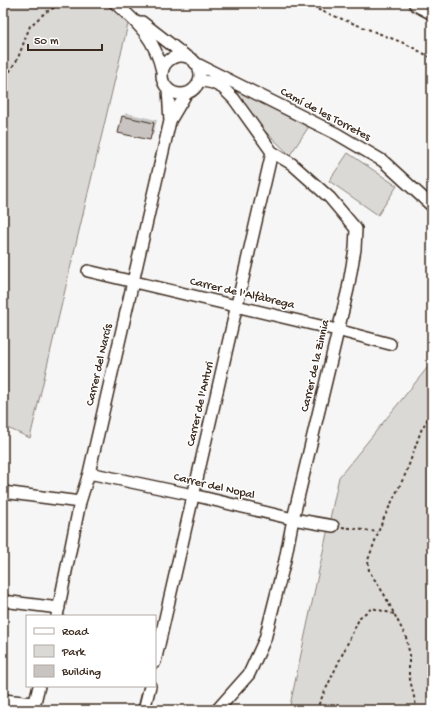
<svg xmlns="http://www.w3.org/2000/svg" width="435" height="713" font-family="'Gochi Hand',sans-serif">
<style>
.green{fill:#dbd9d6;stroke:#8b827a}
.shadow{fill:#0003}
.building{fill:#c9c3c1;stroke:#3b2a1e}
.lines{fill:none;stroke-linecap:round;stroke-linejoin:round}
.minor-casing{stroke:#3b2a1e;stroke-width:14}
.highway-casing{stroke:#3b2a1e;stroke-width:19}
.path{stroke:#3b2a1e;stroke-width:2;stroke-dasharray:3 3;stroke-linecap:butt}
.minor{stroke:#fff;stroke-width:11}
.highway{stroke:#fff;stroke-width:16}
.labels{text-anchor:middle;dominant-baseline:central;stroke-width:3;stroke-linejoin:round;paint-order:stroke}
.street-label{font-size:12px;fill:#3b2a1e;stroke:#fff}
</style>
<rect width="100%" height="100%" fill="#f7f6f6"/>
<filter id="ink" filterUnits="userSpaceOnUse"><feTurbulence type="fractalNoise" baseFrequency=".025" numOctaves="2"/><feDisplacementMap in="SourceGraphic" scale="8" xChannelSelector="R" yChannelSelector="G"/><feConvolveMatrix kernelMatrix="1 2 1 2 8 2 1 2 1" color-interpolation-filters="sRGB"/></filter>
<g filter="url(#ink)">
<path class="green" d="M3,3H133L30,438L3,426Z
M244,87L310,125L290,155L268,134L231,97Z
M348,153L397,186L378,215L329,181Z
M432,362V710H289L339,477Z"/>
<path class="shadow" d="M126,113L157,120L153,135L149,138L123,117Z"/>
<path class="building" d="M122,116L154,123L150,140L118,133Z"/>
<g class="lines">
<g class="minor-casing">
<path id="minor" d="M115,3C139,24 155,39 162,71
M142,22L187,57
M162 75a19 19 0 1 1 38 0a19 19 0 1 1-38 0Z
M195,63L337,134L383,161L432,206
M199,80L213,83L223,88L234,99L272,152L292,164L330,198L356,229L355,249L348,289L293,519L285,560L265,639L249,674L217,710
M170,121L186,94
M88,271L337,330L390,344
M89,473L193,495L293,519L333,526
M3,492L80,502
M3,601L59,608
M57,616L80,502L89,473L170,121L168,89
M155,662L272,152
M3,700L34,703
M33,710L39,686
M144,710L150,686"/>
</g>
<g class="highway-casing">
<path id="highway" d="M417,3L432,11"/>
</g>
<path class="path" d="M301,3L406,44L432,58
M3,72L10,71L18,58L30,26L46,12L63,3
M342,527L378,532
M316,710L360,617L372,608L394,614
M417,710L409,675V651L406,637L384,594L369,571L368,560L382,522L406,473L422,428L432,413"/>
<use href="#minor" class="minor"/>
<use href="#highway" class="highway"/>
</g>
</g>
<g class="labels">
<g class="street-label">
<text transform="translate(325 115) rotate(28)">Camí de les Torretes</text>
<text transform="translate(242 294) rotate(13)">Carrer de l'Alfàbrega</text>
<text transform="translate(100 365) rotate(-77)">Carrer del Narcís</text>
<text transform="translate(316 366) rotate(-77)">Carrer de la Zinnia</text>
<text transform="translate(201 404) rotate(-77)">Carrer de l'Anturi</text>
<text transform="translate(214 487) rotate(13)">Carrer del Nopal</text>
</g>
</g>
<rect width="435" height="713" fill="none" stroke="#fff" stroke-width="16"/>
<rect x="8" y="8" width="419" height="697" fill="none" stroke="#3b2a1e" stroke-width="1.5" filter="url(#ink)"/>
<rect x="26" y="615" width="130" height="72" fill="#ffffff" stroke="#b1aaa5"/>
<rect x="34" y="628" width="20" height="6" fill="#ffffff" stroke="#b1aaa5"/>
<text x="62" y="635" font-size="12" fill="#3b2a1e">Road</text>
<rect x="34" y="645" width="20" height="12" fill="#dbd9d6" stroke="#b1aaa5"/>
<text x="62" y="655" font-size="12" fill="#3b2a1e">Park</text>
<rect x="34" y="665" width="20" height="12" fill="#c9c3c1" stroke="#b1aaa5"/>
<text x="62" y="675" font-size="12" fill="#3b2a1e">Building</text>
<path d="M28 44v6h74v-6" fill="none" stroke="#3b2a1e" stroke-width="2"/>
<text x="34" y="44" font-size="12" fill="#3b2a1e" stroke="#ffffff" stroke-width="3" paint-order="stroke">50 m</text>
</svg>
